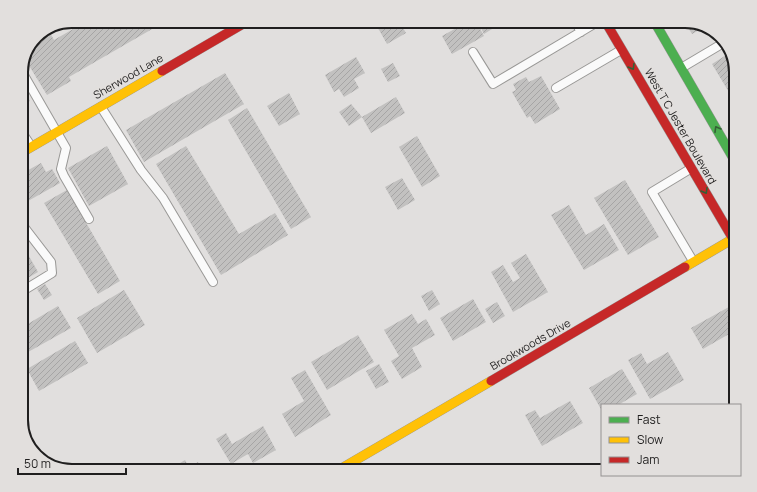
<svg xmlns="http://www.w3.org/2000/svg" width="757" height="492" font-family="Manrope,sans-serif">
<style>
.building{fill:url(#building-hatch)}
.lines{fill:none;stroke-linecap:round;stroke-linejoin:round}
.lane-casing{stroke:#999896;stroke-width:10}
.fast-casing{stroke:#999896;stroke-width:10}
.slow-casing{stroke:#999896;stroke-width:10}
.jam-casing{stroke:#999896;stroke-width:10}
.lane{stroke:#fafafa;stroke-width:8}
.fast{stroke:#4caf50;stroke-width:9}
.slow{stroke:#ffc107;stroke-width:9}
.jam{stroke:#c62828;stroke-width:9}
.oneway{stroke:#346035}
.labels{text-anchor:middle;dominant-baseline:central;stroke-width:4;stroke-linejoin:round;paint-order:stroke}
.street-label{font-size:11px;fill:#201f1f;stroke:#e2dfdd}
.rim{fill:none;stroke:#201f1f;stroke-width:2}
</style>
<defs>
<pattern id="building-hatch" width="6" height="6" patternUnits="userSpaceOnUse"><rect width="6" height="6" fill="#c2c1c0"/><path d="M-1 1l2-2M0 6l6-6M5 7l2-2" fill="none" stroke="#a6a5a5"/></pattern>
</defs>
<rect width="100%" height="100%" fill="#e1dfde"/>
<path class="building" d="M87,21H166L69,77L71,81L47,95L25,59L36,36L49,31L54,40Z
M374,21H399L406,33L387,44Z
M469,21H476L484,36L452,54L442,36Z
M477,21H505L484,34Z
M689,22L705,27L692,34L686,24Z
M731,52L736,69V104L712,64Z
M356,57L365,73L354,79L359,88L344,97L339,89L334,92L325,75Z
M393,63L400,76L388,82L381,69Z
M225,73L244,104L144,162L126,130Z
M541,76L560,109L535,124L530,116L527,118L512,92L516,90L513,84L526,77L529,82Z
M21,85L30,101L21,106Z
M289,93L300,114L279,126L267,106Z
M396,97L405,113L371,133L362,117Z
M351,104L362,117L349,126L339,112Z
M247,108L311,217L291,229L228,120Z
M417,136L440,176L422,187L399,147Z
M107,146L128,184L89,206L68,168Z
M186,146L239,234L275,213L288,235L221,275L156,164Z
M41,163L46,172L52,169L60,183L21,205V174Z
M402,178L415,200L398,210L385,187Z
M625,180L659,237L628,255L594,198Z
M67,190L120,281L98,294L44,203Z
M569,205L586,235L604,224L619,250L584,270L551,215Z
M21,242L38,272L21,282Z
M526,254L548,292L513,312L491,272L503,265L513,282L520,278L511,263Z
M45,284L52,295L44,300L37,289Z
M124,290L145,325L97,353L77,318Z
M432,290L440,304L429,311L421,296Z
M473,299L486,322L453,341L440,318Z
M497,302L505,316L493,323L485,309Z
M736,303V330L703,349L691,328Z
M58,306L71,328L21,356V328Z
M412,314L418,324L426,319L435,335L412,348L422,367L402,379L391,361L399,356L384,330Z
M358,335L374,362L327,390L311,362Z
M75,341L88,363L39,391L27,369Z
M668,352L684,380L650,399L628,360L641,353L647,364Z
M379,364L389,382L376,389L366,371Z
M622,369L637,394L618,405H602V411L589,388Z
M305,370L331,415L295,437L282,414L304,401L291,378Z
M570,401L583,423L542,446L525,415L535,410L540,418Z
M263,426L276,450L253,463L248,454L231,464L216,439L226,433L232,444Z
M185,460L189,467L198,462L203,471H171L170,469Z
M470,466L473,471H462Z"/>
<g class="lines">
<g class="lane-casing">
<path id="lane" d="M452,21L454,24
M575,21L581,32
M473,52L493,84L599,21
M683,67L725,42
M21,70L66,148L61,169L64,176L89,219
M556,88L621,50
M101,107L141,170L163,198L213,282
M21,131L31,146
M690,169L652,192L693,261
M21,223L51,262L52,273L21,292"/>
</g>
<g class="fast-casing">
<path id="fast" d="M654,21L736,163"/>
</g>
<g class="slow-casing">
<path id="slow" d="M21,153L162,71
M685,267L736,237
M337,471L491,381"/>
</g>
<g class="jam-casing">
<path id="jam" d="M605,21L736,244
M162,71L248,21
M491,381L685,267"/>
</g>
<use href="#lane" class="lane"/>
<use href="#fast" class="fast"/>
<use href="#slow" class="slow"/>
<use href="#jam" class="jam"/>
</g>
<defs><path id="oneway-chevron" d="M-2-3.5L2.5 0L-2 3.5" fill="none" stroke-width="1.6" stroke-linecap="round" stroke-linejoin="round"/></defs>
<g class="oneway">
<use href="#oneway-chevron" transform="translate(632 67) rotate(59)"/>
<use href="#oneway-chevron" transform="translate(717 129) rotate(-120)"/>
<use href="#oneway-chevron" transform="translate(705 191) rotate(60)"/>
</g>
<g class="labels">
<g class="street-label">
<text transform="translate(128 76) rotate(-30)">Sherwood Lane</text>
<text transform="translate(681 126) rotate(60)">West T C Jester Boulevard</text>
<text transform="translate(530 344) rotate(-30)">Brookwoods Drive</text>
</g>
</g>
<path d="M0 0H757V492H0ZM72 28H685A44 44 0 0 1 729 72V420A44 44 0 0 1 685 464H72A44 44 0 0 1 28 420V72A44 44 0 0 1 72 28Z" fill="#e2dfdd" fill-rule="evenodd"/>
<path class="rim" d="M72 28H685A44 44 0 0 1 729 72V420A44 44 0 0 1 685 464H72A44 44 0 0 1 28 420V72A44 44 0 0 1 72 28Z"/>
<rect x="601" y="404" width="140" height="72" fill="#e2dfdd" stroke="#949291"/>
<rect x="609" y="417" width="20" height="6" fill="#4caf50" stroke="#949291"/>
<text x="637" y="424" font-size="12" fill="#201f1f">Fast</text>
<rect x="609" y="437" width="20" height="6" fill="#ffc107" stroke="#949291"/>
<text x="637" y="444" font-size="12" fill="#201f1f">Slow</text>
<rect x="609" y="457" width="20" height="6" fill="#c62828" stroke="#949291"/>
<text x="637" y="464" font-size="12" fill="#201f1f">Jam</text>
<path d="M18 468v6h108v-6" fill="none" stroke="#201f1f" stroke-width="2"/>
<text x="24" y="468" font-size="12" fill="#201f1f" stroke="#e2dfdd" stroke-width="3" paint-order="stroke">50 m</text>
</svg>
